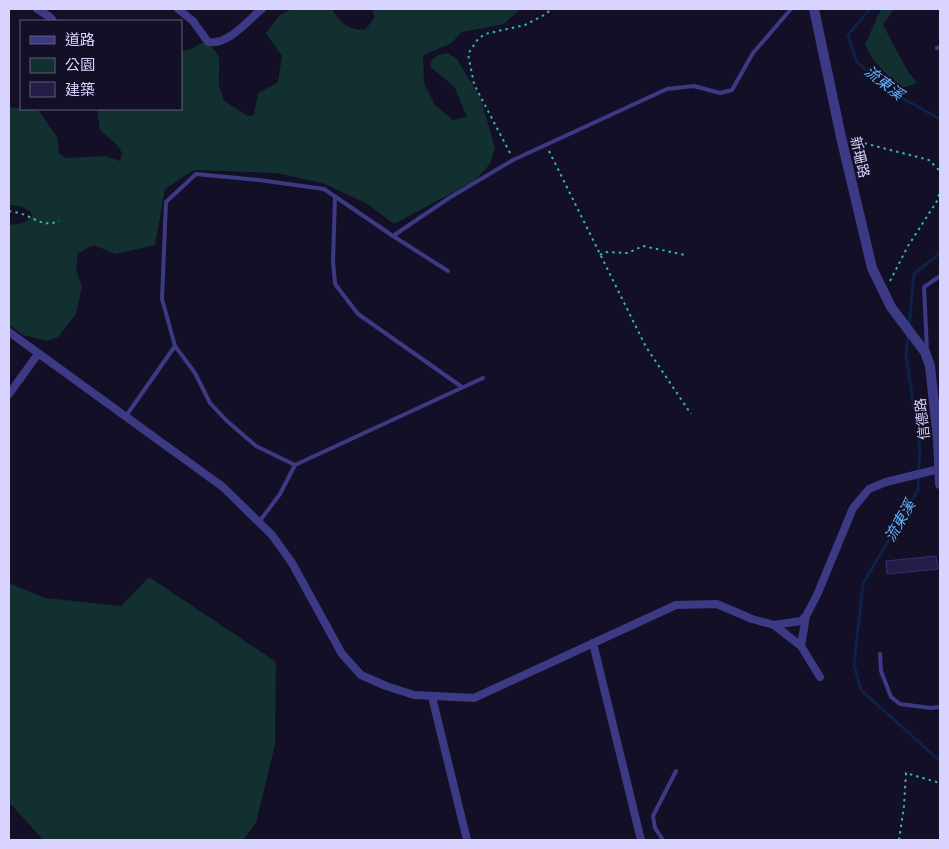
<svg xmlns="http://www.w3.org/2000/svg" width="949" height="849" font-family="'Work Sans','Noto Sans TC',sans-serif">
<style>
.green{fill:#12302f}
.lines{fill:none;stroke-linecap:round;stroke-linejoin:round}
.stream{stroke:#0c2248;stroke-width:3}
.building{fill:#241b47;stroke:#3b2d73}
.path{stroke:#2fb8b0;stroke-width:2;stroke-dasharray:2.5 4;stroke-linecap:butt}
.service{stroke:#3d3a85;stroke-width:4}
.minor{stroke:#3d3a85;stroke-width:8}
.tertiary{stroke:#3d3a85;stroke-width:10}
.labels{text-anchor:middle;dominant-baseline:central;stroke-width:4;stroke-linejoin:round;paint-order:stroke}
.street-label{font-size:14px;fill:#d9d4ff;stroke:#130f26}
.water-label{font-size:15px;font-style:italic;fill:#62b6ff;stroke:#130f26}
</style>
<rect width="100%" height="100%" fill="#130f26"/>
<path class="green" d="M292,9H332C341,24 347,29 365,30L375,17L372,9H520L504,24L462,32L450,44L423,55L424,83L435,105L453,120L467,117L454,86L431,68L430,62L438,55L448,53L457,59L481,99L495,148L490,164L474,181L394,224L366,203L322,183L276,173L194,170L165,189L155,245L115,254L94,245L78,253L76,270L82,286L76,314L58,337L47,341L23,335L9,325V225L24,223L32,216L30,211L20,206L9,205V107L39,111L57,137L59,153L66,158L105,156L120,161L122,153L118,146L100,130L97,109H181V50H189L204,42C227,55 217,65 219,85C220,91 223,96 224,101L248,116L254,115L258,93L278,82L282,56L266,33L280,15Z
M882,9H894L883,25L907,70L917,83L900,89L874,61L865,45L878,15Z
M149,577L276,662L275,745L256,823L243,840H43L9,802V583L45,598L121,606Z"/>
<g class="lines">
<path class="stream" d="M870,9L848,35L857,62L891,92L940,119
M909,327L914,274L940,253
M908,336L906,356L920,448L918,490L863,584L854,665L861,690L940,761"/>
</g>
<path class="building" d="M936,556L938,569L887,574L886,561Z"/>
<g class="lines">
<path class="path" d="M852,140L929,160L940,171
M549,151L646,347L691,414
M510,153L474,84L468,54L478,39L485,34L525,25L544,15L552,9
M9,211C14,212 20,213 25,215C37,220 45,227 59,221
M600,255L605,252L628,253L643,246L685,255
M890,281L908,246L937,201L940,191
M899,840L904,806L906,773L940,783"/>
<path class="service" d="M937,48L940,47
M335,197L333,261L335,284L358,314L462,387
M393,236L449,198L513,160L667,89L694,86L720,93L732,90L753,53L791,9
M927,351L924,287L940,276
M126,416L175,346
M295,465L483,378
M259,522L280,494L295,465L256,446L227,421L210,403L195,373L175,346L162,299L166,202L196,174L259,180L324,189L393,236L448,271
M880,654L881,671L891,697L900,704L931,708L940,707
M663,840L655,828L653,816L676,771"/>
<path class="minor" d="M37,9L50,17L53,21
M178,9L193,21L208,42C229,45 247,21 262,9
M9,332L223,487L272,535L292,563L342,654L361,675L386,686L414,695L474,698L676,605L717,604L752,619L774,625L801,621L806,616L817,595L853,508L869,489L886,482L939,469
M9,394L38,354
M774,625L801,646L820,677
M593,643L641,840
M801,646L806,616
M432,697L467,840"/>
<path class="tertiary" d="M814,9L841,137L872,268L891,307L925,352L930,366L938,440L940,484"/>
</g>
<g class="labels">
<g class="street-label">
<text transform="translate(860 157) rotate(77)">新珊路</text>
<text transform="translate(922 419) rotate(-96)">信德路</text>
</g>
<g class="water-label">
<text transform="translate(884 83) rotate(38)">流東溪</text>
<text transform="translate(900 521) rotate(-60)">流東溪</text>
</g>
</g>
<rect width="949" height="849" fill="none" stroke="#d9d4ff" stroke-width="20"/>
<rect x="20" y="20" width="162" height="90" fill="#130f26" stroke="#625e7d"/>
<rect x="30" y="36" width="25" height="8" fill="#3d3a85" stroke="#625e7d"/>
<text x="65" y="45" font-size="15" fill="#d9d4ff">道路</text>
<rect x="30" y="58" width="25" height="15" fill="#12302f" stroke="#625e7d"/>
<text x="65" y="70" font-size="15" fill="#d9d4ff">公園</text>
<rect x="30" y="82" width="25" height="15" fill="#241b47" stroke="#625e7d"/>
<text x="65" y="95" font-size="15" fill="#d9d4ff">建築</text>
</svg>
